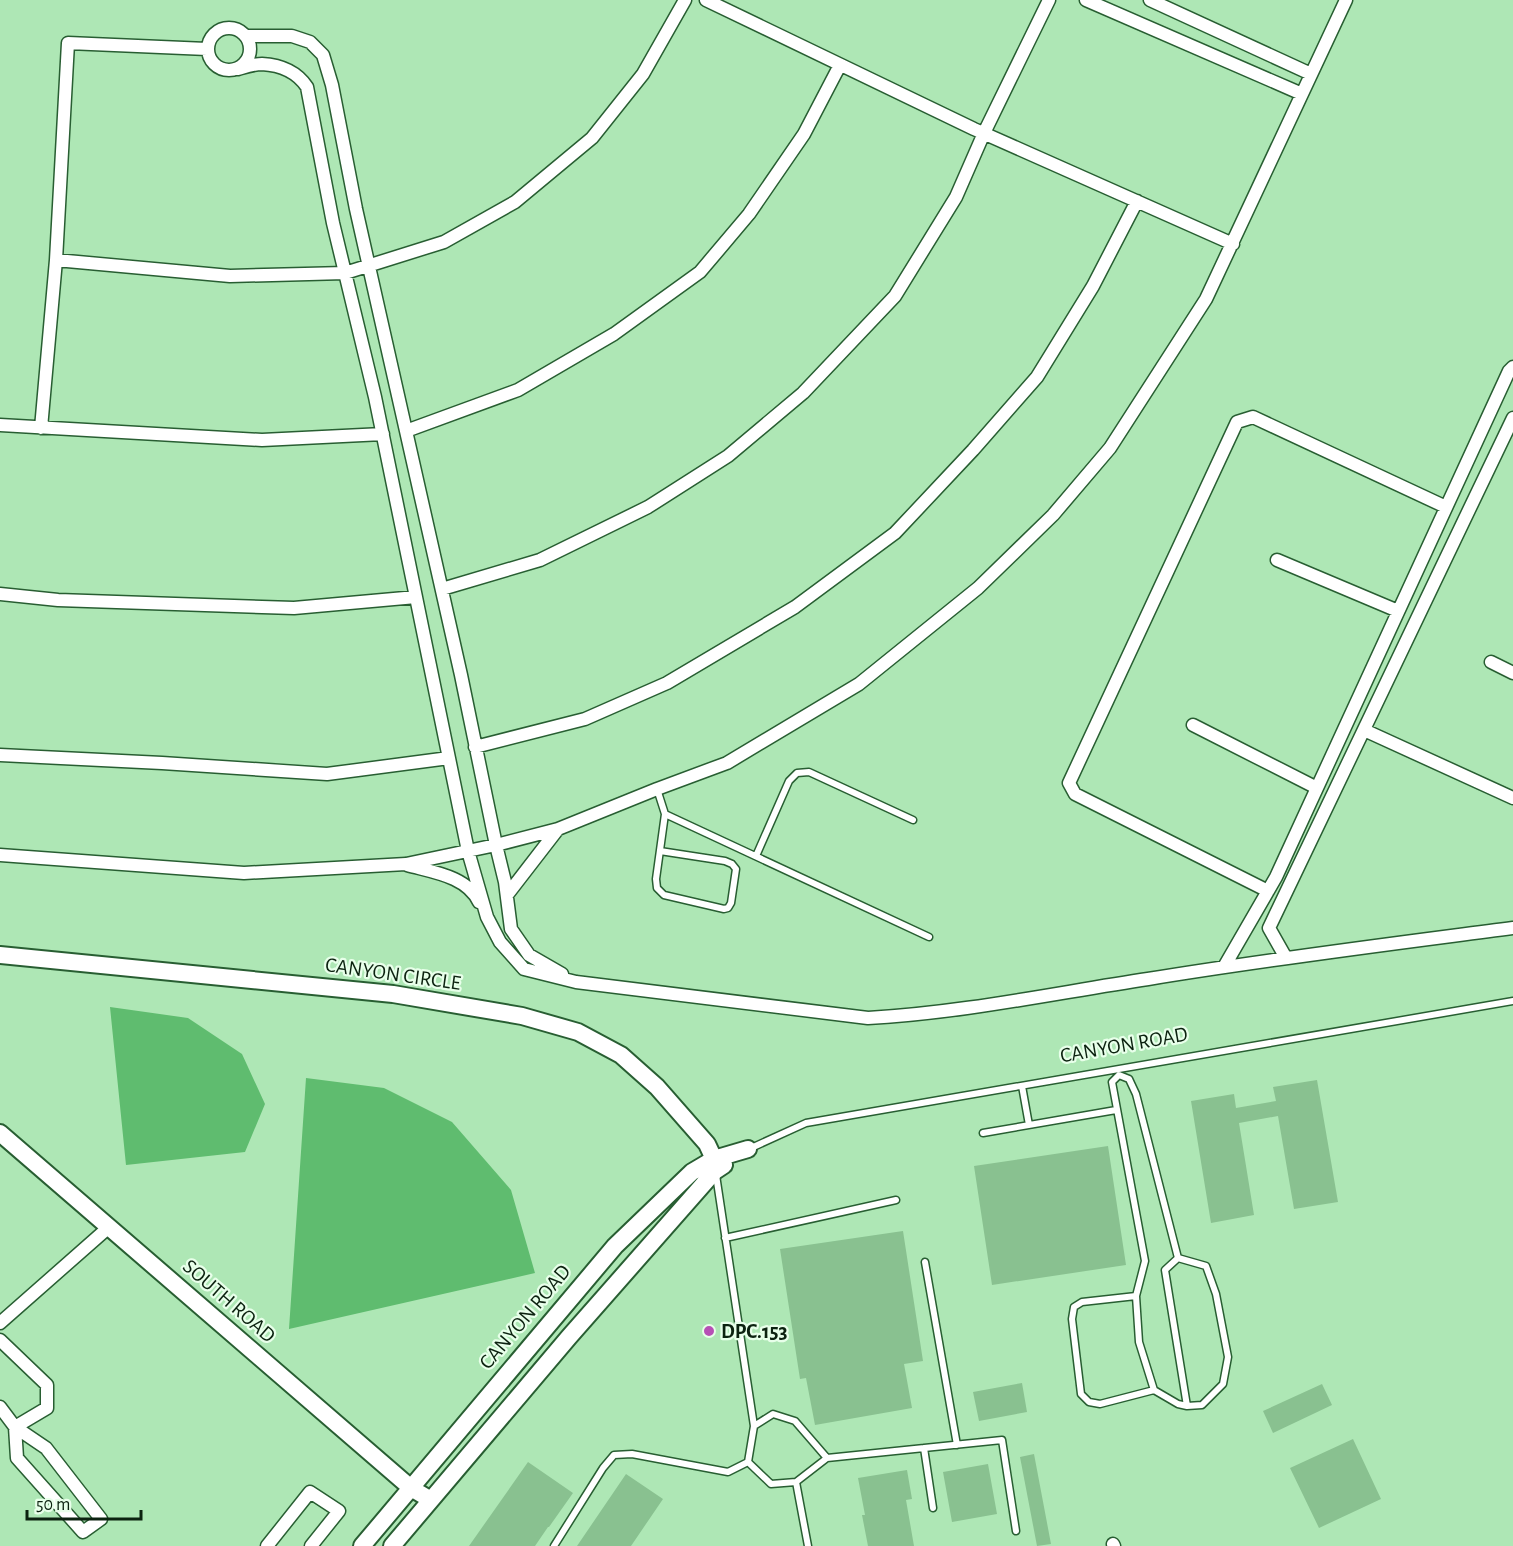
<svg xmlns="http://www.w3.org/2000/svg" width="1513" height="1546" font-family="'Alegreya Sans',sans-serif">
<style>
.green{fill:#5fbc6f}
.building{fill:#89c190}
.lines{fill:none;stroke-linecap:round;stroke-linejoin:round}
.lane-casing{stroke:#285e32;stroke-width:9}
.street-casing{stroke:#285e32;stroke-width:15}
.secondary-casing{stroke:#285e32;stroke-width:20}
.lane{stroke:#fff;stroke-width:6}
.street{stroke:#fff;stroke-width:12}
.secondary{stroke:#fff;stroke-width:16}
.poi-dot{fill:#b650b5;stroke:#e8ffea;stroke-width:2}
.labels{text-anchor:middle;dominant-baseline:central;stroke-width:4.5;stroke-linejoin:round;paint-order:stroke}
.street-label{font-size:21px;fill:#0c2210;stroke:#e8ffea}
.poi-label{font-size:21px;font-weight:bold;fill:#0c2210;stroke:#e8ffea;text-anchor:start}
</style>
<rect width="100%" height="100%" fill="#aee7b5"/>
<path class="green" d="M110,1007L188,1018L242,1054L265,1104L245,1152L126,1165Z
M306,1078L384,1088L452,1122L511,1190L535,1273L289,1329Z"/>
<path class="building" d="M1317,1080L1338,1202L1294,1209L1278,1116L1239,1123L1254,1215L1211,1223L1191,1101L1234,1094L1236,1108L1276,1101L1273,1087Z
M1108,1146L1126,1265L992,1285L974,1166Z
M903,1231L923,1361L904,1364L912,1408L815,1425L806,1378L800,1379L780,1249Z
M1022,1383L1027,1412L979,1421L973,1392Z
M1322,1384L1332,1405L1273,1433L1263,1411Z
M1353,1439L1381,1499L1319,1528L1290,1468Z
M1034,1454L1051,1544L1037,1546L1020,1457Z
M528,1462L573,1493L549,1527H548L535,1546H469Z
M988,1464L997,1514L952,1522L943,1472Z
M907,1470L912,1499L906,1500L914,1546H868L862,1515H865L858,1478Z
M626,1474L663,1499L631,1546H577Z"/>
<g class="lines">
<g class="lane-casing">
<path id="lane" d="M657,789L665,814L929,937
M660,851L725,861L732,864L736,869L731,903L728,908L724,909L664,895L657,888L656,879L665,814
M756,856L789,781L797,773L809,772L913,820
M1119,1075L1129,1079L1136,1094L1178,1258L1206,1266L1216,1294L1228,1357L1223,1384L1202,1405L1187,1406L1178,1404L1154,1390L1139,1342L1136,1296L1145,1261L1112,1082Z
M1022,1086L1029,1125
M983,1133L1116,1110
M749,1149L806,1123L1513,1001
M716,1175L754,1426L748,1462
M725,1238L896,1200
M1178,1258L1165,1270L1187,1406
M925,1262L957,1445
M1136,1296L1082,1302L1074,1307L1072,1319L1081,1394L1089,1402L1100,1404L1154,1390
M754,1426L773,1414L795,1421L827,1458L1002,1440L1016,1531
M924,1448L933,1508
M748,1462L771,1484L796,1482L827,1458
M796,1482L808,1546
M554,1546L603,1468L614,1455L632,1454L728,1472L748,1462"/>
</g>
<g class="street-casing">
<path id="street" d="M706,0L974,129L1233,244
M1086,0L1302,94
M1150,0L1311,74
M208 49a21 21 0 1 1 42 0a21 21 0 1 1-42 0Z
M247,36H292L310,42L323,55L332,85L356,209L461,675L496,845L505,882L511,929L529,955L562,974
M238,69C245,67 254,64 262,64C280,65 297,72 307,87L333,223L375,397L468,851L487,917L500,942L524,969L576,982L868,1018C961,1013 1055,993 1148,979C1269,959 1391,944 1513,928
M56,260L230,276L345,273L444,242L515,202L592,138L643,74L685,0
M0,425L262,440L383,434
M41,428L56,260L68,43L207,49
M406,431L518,390L614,334L700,272L749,214L804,134L840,65
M1277,560L1398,611
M442,589L540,560L648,507L728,456L803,393L895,296L956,197L984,133L1049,0
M0,594L58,600L294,608L416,597
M1491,662L1513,673
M1193,725L1317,788
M1364,730L1513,798
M475,747L585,719L667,683L795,607L895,533L973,450L1037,377L1093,286L1137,201
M0,755L162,763L327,774L449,758
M0,855L244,873L406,864L496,845L558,829L657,789L727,763L859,684L978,588L1053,515L1110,448L1206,299L1346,0
M407,865C432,872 467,876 479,902
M1268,891L1075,794L1069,783L1237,422L1253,417L1446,507
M507,895L558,829
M1286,958L1269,928L1513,418
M1224,967L1276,877L1509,371L1513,367
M0,1323L109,1227
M0,1340L47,1385V1408L15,1427
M0,1407L15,1427L46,1448L101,1519L83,1532L17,1458L15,1427
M1113,1544L1114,1546
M267,1546L310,1492L339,1511L311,1546"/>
</g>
<g class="secondary-casing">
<path id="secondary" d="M0,955L393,994L522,1016L578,1032L621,1055L657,1087L707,1144L714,1159L715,1171
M0,1133L411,1488L431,1500
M362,1546L615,1246L692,1172L714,1159L748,1149
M392,1546L569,1337L715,1171L724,1165"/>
</g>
<use href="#lane" class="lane"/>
<use href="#street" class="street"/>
<use href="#secondary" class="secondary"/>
</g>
<circle class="poi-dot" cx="709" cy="1331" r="6"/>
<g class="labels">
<g class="street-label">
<text transform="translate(393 974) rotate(8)">CANYON CIRCLE</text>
<text transform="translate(1124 1045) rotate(-10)">CANYON ROAD</text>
<text transform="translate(229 1301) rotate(41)">SOUTH ROAD</text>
<text transform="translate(525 1317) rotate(-50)">CANYON ROAD</text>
</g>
<g class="poi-label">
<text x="721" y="1331">DPC.153</text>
</g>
</g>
<path d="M27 1510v9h114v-9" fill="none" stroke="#0c2210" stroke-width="3"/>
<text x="36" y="1510" font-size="18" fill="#0c2210" stroke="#e8ffea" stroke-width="4.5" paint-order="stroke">50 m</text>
</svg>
